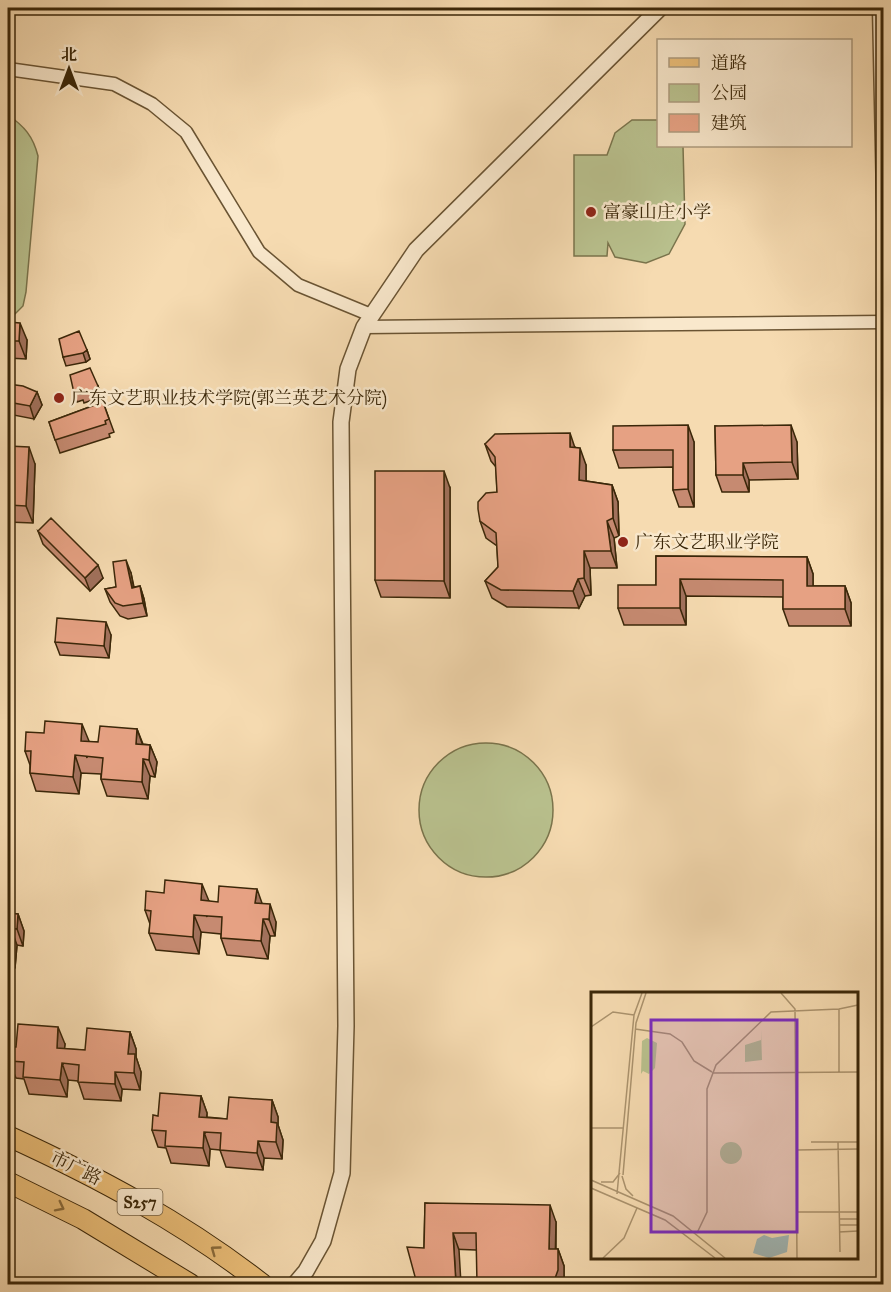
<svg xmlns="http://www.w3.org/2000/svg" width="891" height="1292" font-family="'IM FELL Great Primer','Noto Serif SC',serif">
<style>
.green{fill:#b9c18e;stroke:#7a744c;stroke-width:1.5}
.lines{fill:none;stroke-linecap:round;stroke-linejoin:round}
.minor-casing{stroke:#6a5433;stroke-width:15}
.tertiary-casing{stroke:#6a5433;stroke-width:18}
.primary-casing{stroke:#3b2709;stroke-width:22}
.minor{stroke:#f9e8cc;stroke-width:12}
.tertiary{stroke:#f9e8cc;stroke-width:15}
.primary{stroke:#ebbe78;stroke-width:20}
.wall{fill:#c68a71;stroke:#3b2709;stroke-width:1.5}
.shaded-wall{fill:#a1715c;stroke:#3b2709;stroke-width:1.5}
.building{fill:#e6a183;stroke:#3b2709;stroke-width:1.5}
.oneway{stroke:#8a6b3b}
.poi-dot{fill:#8f2418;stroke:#f9e8cc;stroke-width:2}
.labels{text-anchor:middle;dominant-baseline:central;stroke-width:5;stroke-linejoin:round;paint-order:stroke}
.shield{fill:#f9e8cc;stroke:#746144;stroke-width:1.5}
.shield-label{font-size:16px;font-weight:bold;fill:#3b2709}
.poi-label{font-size:18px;fill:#3b2709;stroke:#f9e8cc;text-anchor:start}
.street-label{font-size:18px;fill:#3b2709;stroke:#f9e8cc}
.inset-road{fill:none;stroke:#ab936e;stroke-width:1.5}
.view{fill:#7b2cbf;fill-opacity:0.15;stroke:#7b2cbf;stroke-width:3}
.inset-edge{fill:none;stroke:#3b2709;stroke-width:3}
</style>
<rect width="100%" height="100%" fill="#f6dbb1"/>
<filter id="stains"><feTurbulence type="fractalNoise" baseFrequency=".00333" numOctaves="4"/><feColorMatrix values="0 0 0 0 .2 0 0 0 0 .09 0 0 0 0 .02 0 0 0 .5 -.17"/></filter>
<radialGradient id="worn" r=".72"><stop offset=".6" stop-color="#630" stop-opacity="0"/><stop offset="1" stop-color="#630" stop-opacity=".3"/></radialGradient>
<path class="green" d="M8,115C24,126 33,136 38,156L26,292L23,306L8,321Z
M632,120H658V146H683L685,224L669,254L646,263L615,257L608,243L607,256H574V155H607L615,133Z
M419 810a67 67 0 1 1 134 0a67 67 0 1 1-134 0Z"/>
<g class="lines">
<g class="minor-casing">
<path id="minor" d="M879,8L884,244
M8,69L114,84L152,104L186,132L259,252L298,285L371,315
M364,327L884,322"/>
</g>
<g class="tertiary-casing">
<path id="tertiary" d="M295,1284L306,1271L323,1241L342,1173L346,1026L341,422L348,369L364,327L416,250L660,8"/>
</g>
<g class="primary-casing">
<path id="primary" d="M8,1136C98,1177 184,1223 262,1284
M8,1182L83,1219L190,1284"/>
</g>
<use href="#minor" class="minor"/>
<use href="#tertiary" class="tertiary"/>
<use href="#primary" class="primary"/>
</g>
<path class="wall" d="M8,322L27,340L26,359L8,358Z
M87,350L90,359L86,362L66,366L63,357Z
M8,384L37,392L42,405L34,419L8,414Z
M98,386L101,395L98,398L84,403L83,400L77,402L74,393Z
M103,402L114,432L109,434L110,437L60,453L49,422Z
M715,426L797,442L798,479L749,480V492H722L716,475Z
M694,442V507H679L673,490V467L619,468L613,450Z
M485,444L575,447L586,465V481L612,485L618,502L619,536L614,538L617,568H590L591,595L585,596L579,608L507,607L492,598L485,581L498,567L497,546L486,538L480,521L497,492L496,467L491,461Z
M8,446L35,464L33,523L8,522Z
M450,488V598L381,597L375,580Z
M38,531L103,578L90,591L43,544Z
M656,556L807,557L813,574V586H845L851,603V626H789L783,609V597L686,596V625H624L618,608L656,585Z
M131,573L134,587L140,586L144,599L147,616L128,619L120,616L110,602L105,589L116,587Z
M111,635L109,658L60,655L55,642Z
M137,729L143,744L150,745L157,762L155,777L150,776L148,799L107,796L101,779V774L81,773L79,794L36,791L30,773V765L25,751L89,742H98Z
M208,901L276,922L275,936H270L268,959L227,955L221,938V934L201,932L199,954L156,950L149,933L150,924L145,910Z
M8,907L10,914H18L24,931L23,946L17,945L15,968H8Z
M130,1032L136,1049V1057L141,1072L140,1090L122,1089L121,1101L84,1099L78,1081L68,1080L67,1097L29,1094L24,1079L16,1078L9,1061L16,1047L65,1044L64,1049L85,1050Z
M201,1096L207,1113V1117L227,1119L272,1100L278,1117V1125L283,1140L282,1159L264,1158L263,1170L226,1167L220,1150L210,1149L209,1166L171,1163L166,1148L158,1147L152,1130L158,1116Z
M425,1203L556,1222V1249H558L564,1266V1284L476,1250L424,1248Z"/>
<path class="shaded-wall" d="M20,323L27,340L26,359L19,341Z
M87,350L90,359L86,362L83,353Z
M98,386L101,395L98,398L94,390Z
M37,392L42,405L34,419L30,406Z
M688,425L694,442V507L688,489Z
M791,425L797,442L798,479L792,462Z
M570,433L576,451L570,447Z
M29,447L35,464L33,523L26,506Z
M580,448L586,465V497L579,480Z
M743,463L749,480V492L743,475Z
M444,471L450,488V598L444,581Z
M612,485L618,502L619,536L613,518Z
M607,521L614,538L617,568L611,551Z
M584,551L590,568L591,595L584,578Z
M807,557L813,574V603L807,586Z
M126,560L131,573L136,601L132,588Z
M98,565L103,578L90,591L85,578Z
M578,579L585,596L579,608L573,591Z
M680,579L686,596V625L680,608Z
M140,586L144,599L147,616L143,603Z
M845,586L851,603V626L845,609Z
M106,622L111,635L109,658L104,646Z
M82,724L89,741L87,758L81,741Z
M137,729L143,746L136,744Z
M150,745L157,762L155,777L149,760Z
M75,755L81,773L79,794L73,777Z
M143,759L150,776L148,799L142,782Z
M202,884L209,901L207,917L201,900Z
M257,889L263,906L255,903Z
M270,904L276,922L275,936L269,919Z
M18,914L24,931L23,946L17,929Z
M194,915L201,932L199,954L193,937Z
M263,919L270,936L268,959L261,941Z
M11,928L17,945L15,968L9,951Z
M58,1027L65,1044L63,1065L57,1048Z
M130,1032L136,1049V1057L141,1072L140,1090L128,1054Z
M62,1063L68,1080L67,1097L60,1080Z
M115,1072L122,1089L121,1101L115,1084Z
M201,1096L207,1113L205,1134L199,1117Z
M272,1100L278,1117V1125L283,1140L282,1159L276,1142L271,1122Z
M204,1132L210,1149L209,1166L203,1148Z
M258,1141L264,1158L263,1170L257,1153Z
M550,1205L556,1222L555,1266L549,1249Z
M453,1233L459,1250L461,1284H456Z
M558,1249L564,1266V1284H553Z"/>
<path class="building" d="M8,322L20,323L19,341H8Z
M79,331L87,350L83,353L63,357L59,339Z
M90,368L98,386L94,390L80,394V392L74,393L70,375Z
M8,384L23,386L37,392L30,406L8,402Z
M103,402L109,419L105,421L106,424L55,440L49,422Z
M688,425V489L673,490V450H613V426Z
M791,425L792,462L743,463V475H716L715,426Z
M570,433V447L580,448L579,480L612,485L613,518L607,521L611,551H584V578L578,579L573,591L501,590L485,581L498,567L496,533L480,521L478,509V502L486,493L497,492L495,457L485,444L495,434Z
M8,446L29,447L26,506L8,505Z
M375,471H444V581L375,580Z
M51,518L98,565L85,578L38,531Z
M656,556L807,557V586H845V609H783V580L680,579V608H618V585H656Z
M126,560L132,588L140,586L143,603L123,606L115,603L105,589L116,587L113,562Z
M57,618L106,622L104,646L55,642Z
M45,721L82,724L81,741L98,742L100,726L137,729L136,744L150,745L149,760L143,759L142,782L101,779L103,758L75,755L73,777L30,773L31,751H25L26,732L44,733Z
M165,880L202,884L201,900L218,902L219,886L257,889L255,903L270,904L269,919H263L261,941L221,938L222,917L194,915L193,937L149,933L151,911L145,910L146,891L164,893Z
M8,913L18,914L17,929L11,928L9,951H8Z
M18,1024L58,1027L57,1048L85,1050L87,1028L130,1032L128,1054H135L134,1073L115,1072V1084L78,1082L79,1065L62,1063L60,1080L23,1077L24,1062L9,1061L10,1047H16Z
M160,1093L201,1096L199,1117L227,1119L229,1097L272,1100L271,1122L277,1123L276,1142L258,1141L257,1153L220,1150L221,1133L204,1132L203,1148L165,1146L166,1131L152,1130L153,1115L158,1116Z
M425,1203L550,1205L549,1249H558V1270L553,1284H477L476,1233H453L456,1284H417L407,1247L424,1248Z"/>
<defs><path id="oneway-chevron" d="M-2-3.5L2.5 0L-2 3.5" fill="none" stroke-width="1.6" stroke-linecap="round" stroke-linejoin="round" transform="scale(1.5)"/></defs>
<g class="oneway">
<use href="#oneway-chevron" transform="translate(60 1207) rotate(27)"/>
<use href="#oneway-chevron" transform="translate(215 1250) rotate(-144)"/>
</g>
<g class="poi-dot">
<circle cx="591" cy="212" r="6"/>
<circle cx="59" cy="398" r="6"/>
<circle cx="623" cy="542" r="6"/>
</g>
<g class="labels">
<rect class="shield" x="117.5" y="1189" width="45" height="26" rx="4.5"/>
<g class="shield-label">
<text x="140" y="1202">S257</text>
</g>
<g class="poi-label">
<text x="603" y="212">富豪山庄小学</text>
<text x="71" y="398">广东文艺职业技术学院(郭兰英艺术分院)</text>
<text x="635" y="542">广东文艺职业学院</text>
</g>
<g class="street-label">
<text transform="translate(76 1168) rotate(26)">市广路</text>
</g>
</g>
<g transform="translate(591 992)">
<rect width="267" height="267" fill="#f6dbb1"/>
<path d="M170,38L171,68L154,70V53L170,48ZM56,46L66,51L64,76L58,82L52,79L50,82L51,49ZM129 161a11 11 0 1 1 22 0a11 11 0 1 1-22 0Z" fill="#b9c18e"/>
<path d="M173,243L181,246L198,243L196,260L178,266L162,261L166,247Z" fill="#a1b8b7"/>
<path class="inset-road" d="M190,1L204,17L206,266M248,17V80M0,35L22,20L43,23M44,37L79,42L91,50L103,69L121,80M121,81L267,80M0,136H32M220,150H267M247,150L249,260M206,158L267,157M32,183L45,31L55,1M31,184L35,197L42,204M0,188L82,224L134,266M10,190H22L29,181M0,196L74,228L124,266M26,202L43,23L51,1M206,220H267M248,227H267M248,233H267M248,240L267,239M106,241L116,220V97L125,73L180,20L248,17L267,13M12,266L33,246L46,216"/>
<path class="view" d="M60,28H206V240H60Z"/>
<rect width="267" height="267" class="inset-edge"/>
</g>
<rect width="891" height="1292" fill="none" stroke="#f6dbb1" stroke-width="30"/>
<rect x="9" y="9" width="873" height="1274" fill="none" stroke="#3b2709" stroke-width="3"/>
<rect x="15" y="15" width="861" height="1262" fill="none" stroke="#3b2709" stroke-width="1.5"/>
<rect x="657" y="39" width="195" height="108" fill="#f9e8cc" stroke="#ad9b7e" stroke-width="1.5"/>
<rect x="669" y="58" width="30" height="9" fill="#ebbe78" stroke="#ad9b7e" stroke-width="1.5"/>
<text x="711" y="69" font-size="18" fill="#3b2709">道路</text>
<rect x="669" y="84" width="30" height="18" fill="#b9c18e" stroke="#ad9b7e" stroke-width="1.5"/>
<text x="711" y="99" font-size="18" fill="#3b2709">公园</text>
<rect x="669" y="114" width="30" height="18" fill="#e6a183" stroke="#ad9b7e" stroke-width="1.5"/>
<text x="711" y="129" font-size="18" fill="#3b2709">建筑</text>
<g transform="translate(69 69)" stroke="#f9e8cc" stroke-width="4.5" paint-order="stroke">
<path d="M0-4.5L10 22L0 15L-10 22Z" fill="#3b2709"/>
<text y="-9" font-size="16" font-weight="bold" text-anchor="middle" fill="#3b2709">北</text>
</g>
<rect width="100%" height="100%" filter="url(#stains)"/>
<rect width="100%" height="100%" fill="url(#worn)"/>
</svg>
